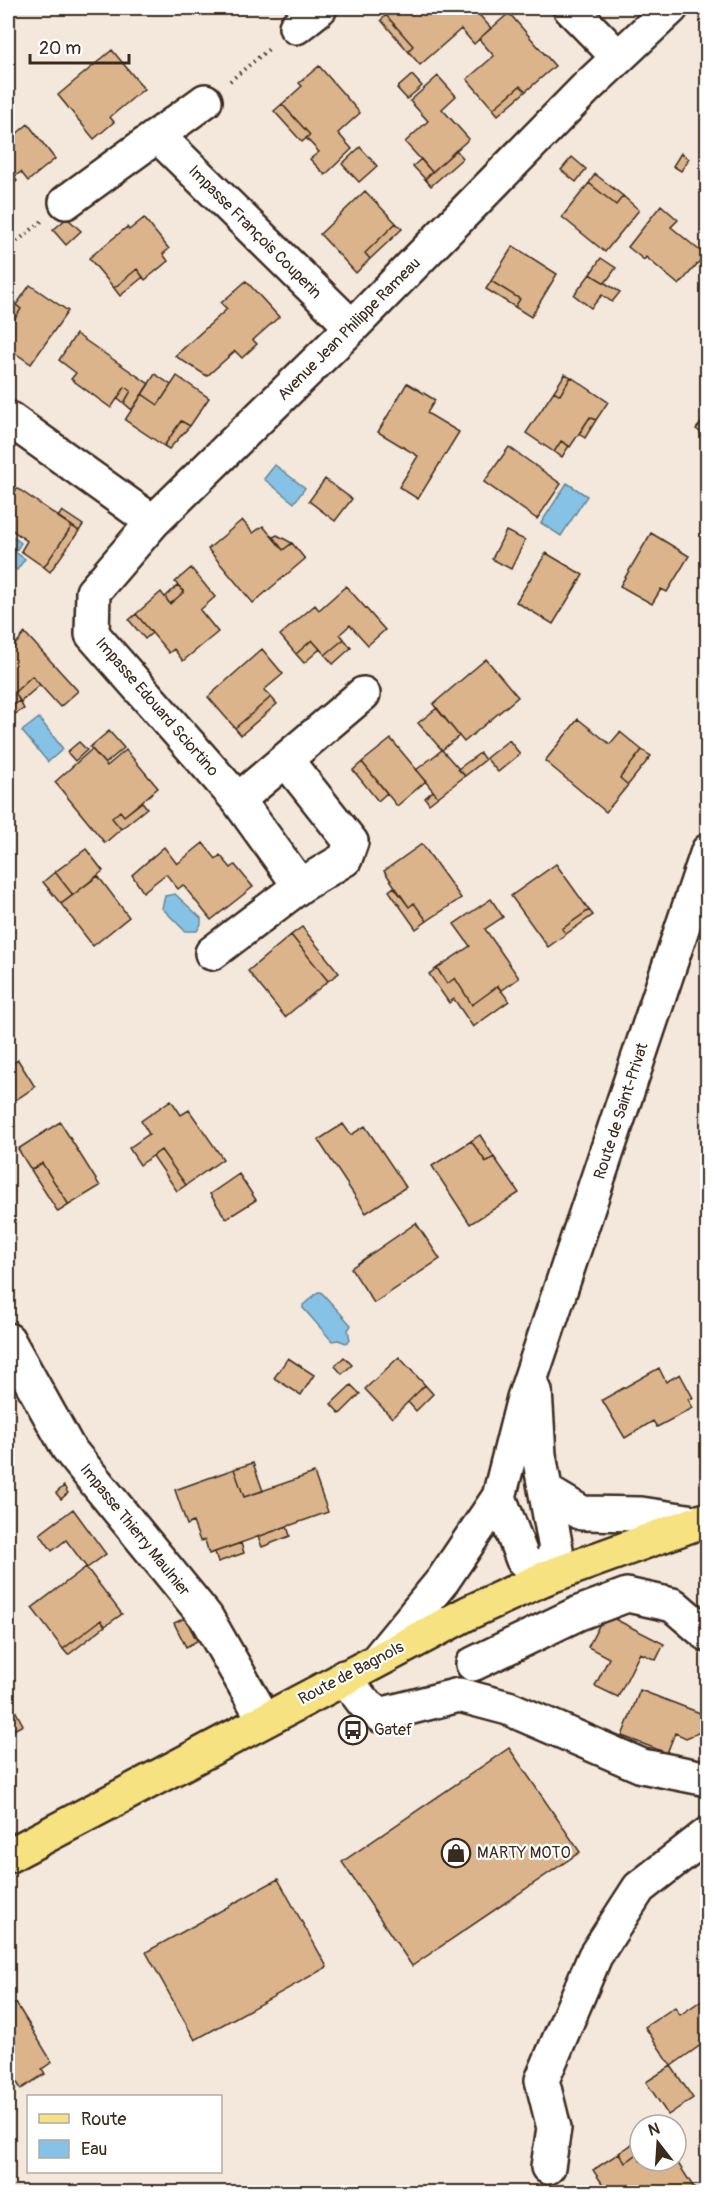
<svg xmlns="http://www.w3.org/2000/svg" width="715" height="2200" font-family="Pangolin,sans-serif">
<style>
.water{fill:#85c2e5;stroke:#678595;stroke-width:1.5}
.building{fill:#dbb48c;stroke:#3b2a1e;stroke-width:1.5}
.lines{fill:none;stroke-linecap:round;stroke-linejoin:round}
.minor-casing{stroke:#3b2a1e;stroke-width:38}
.major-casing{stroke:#3b2a1e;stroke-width:38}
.path{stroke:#3b2a1e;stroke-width:4;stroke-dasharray:1.5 4.5;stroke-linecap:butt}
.minor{stroke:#fff;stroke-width:33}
.major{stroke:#f7e281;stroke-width:33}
.labels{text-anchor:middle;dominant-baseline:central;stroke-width:4.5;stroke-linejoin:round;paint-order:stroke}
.street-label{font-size:16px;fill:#3b2a1e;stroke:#fff}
.poi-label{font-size:16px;fill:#3b2a1e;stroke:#fff;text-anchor:start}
</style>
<rect width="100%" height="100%" fill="#f4e8dc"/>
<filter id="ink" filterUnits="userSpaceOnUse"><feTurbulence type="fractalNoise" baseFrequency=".0167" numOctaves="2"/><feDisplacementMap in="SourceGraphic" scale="12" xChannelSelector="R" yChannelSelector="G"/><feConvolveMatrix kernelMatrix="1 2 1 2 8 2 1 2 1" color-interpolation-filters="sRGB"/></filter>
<g filter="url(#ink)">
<path class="water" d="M275,465L305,488L294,503L264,479Z
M567,483L587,496L561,536L541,523Z
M8,533L21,543L15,552L25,559L17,570L8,564Z
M39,718L63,749L48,762L22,731Z
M175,894L201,918V924L197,931H185L162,908L165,896Z
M318,1292H321L351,1325L348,1330L350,1340L346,1343L338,1340L332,1341L303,1308V1305Z"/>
<path class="building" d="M395,8H473L491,28L474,44L461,29L420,65L408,51L413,46L386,15Z
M509,13L555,66L526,91L520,86L493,109L467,79L494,56L479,39Z
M386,15L413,46L408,51L381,20Z
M112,50L144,89L110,117L114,122L94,139L58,95Z
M319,66L360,113L338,133L352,149L325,175L310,159L319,152L306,138L310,135L282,104L302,86L299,83Z
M412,75L422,86L407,99L397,88Z
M438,76L456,96L442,109L469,139L432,172L405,142L428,121L410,101Z
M520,86L526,91L498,115L493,109Z
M282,104L310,135L302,142L274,111Z
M28,124L55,159L28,181L21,172L14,177L17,181L8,189V141Z
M360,147L377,166L359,182L342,164Z
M456,150L463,158L431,186L425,179Z
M681,153L689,159L681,171L673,166Z
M572,157L586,169L576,182L561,170Z
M421,159L432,172L425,179L413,166Z
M595,174L623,196L616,205L589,183Z
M589,183L616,205L623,196L639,210L605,252L562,217Z
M365,191L396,223L365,253L370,259L356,273L320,234Z
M661,205L678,220L671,227L705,255L679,285L646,257L644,260L628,247Z
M67,218L81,231L66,245L53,230Z
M144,218L169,249L163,254L168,261L145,280L137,269L114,288L89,258L127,227L129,230Z
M396,223L402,229L370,259L365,253Z
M513,246L557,274L531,317L515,307L520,299L491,281Z
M601,258L616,268L605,283L590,274Z
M137,269L143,277L120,296L114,288Z
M590,274L620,292L612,302L602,295L591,308L574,295Z
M246,281L279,317L253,340L257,344L242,358L235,351L207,376L175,356L227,309L221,303Z
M491,281L520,299L515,307L486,289Z
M30,285L68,311L31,364L8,348V329L21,309L16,305Z
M12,302L21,309L8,329V309Z
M76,334L149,384L132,410L124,403L131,391L125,387L111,408L71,379L76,373L59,360Z
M155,374L171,385L158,405L142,394Z
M565,374L571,377L560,395L554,391Z
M177,376L209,398L190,426L181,421L164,446L125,420L142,394L158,405Z
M571,377L608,402L596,420L590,417L570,447L561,441L554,452L526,433L554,391L560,395Z
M407,383L435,400L427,413L459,432L418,499L399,487L418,456L378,432Z
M125,387L131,391L124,403L117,399Z
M708,415V438L696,429Z
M590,417L596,420L585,438L579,434Z
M181,421L190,426L169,449L164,446Z
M561,441L569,446L562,457L554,452Z
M509,447L561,484L537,519L484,482Z
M325,479L352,499L335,521L309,501Z
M17,488L72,526L44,567L21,551L27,541L8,527V503Z
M62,511L83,525L79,531L58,517Z
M242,520L253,533L263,526L283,550L292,543L305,559L253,603L208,549Z
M72,526L79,531L50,572L44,567Z
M506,531L525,540L511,569L492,559Z
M651,533L689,556L667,592L661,589L652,604L620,586Z
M277,535L292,543L283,550L273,537Z
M546,553L583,575L553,624L516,602Z
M191,568L215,597L200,610L218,632L183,661L174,649L169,653L136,614L161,592L170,604L184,592L175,582Z
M178,585L184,592L170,604L165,597Z
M346,586L385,630L368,645L350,625L340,634L344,639L325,655L312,640L296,654L280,635L315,605L319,610Z
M136,614L152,633L145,639L129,620Z
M25,633L78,691L60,707L32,676L15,692L20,701L8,708V653Z
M344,639L351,648L333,664L325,655Z
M312,640L320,649L304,663L296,654Z
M262,649L283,674L264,690L271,697L235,728L208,697Z
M486,659L518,697L464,742L433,704Z
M32,676L40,685L20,702L15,692Z
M271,697L277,704L241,735L235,728Z
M20,701L24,709L8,718V708Z
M437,708L459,736L442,750L418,723Z
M578,719L610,744L620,732L642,750L620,778L628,785L606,812L545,761Z
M109,731L124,748L105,764L90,747Z
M391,739L426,781L397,806L362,762Z
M509,740L520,754L498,772L486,758Z
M79,742L87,750L75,761L67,752Z
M92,749L107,766L126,750L158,788L124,816L120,811L112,818L121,829L105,843L55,782Z
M442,750L465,776L438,797L416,770Z
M642,750L651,756L628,785L620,778Z
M480,753L485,760L465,776L458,769Z
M362,762L387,793L378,801L353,770Z
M433,791L438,797L429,804L425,798Z
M142,802L147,808L121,829L112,818L120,811L124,816Z
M203,843L216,859L220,855L231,868L235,865L253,887L211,920L183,885L178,889L166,874L143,892L132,875L164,847L177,864Z
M422,844L461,898L427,921L414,903L409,907L384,871Z
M86,849L103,871L73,895L55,872Z
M556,864L589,910L562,929L566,934L548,947L511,896Z
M55,872L73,895L61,904L43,882Z
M98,876L129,917L93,946L61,904Z
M394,887L409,907L414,903L427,921L416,929L389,891Z
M491,899L503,917L485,929L519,978L501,991L498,986L472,1005L455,978L447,984L437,968L470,946L454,924Z
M589,910L593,915L566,934L562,929Z
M302,927L339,973L328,981L291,935Z
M291,935L328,981L285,1017L248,971Z
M437,968L447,984L455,978L472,1005L498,986L509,1001L473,1027L454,999L449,1003L429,974Z
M18,1060L35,1087L8,1105V1067Z
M171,1100L181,1115L189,1110L223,1159L186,1185L161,1150L140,1165L129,1148L149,1134L141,1121Z
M60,1122L100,1186L69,1205L42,1163L31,1170L18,1149Z
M343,1124L351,1135L365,1126L406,1187L366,1213L318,1140Z
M480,1135L494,1157L486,1162L471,1141Z
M471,1141L486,1162L494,1157L519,1193L470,1224L432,1166Z
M161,1150L186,1185L177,1191L153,1156Z
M42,1163L69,1205L58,1212L31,1170Z
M239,1174L256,1200L226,1219L210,1194Z
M416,1223L440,1259L374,1303L351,1268Z
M344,1357L352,1365L342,1374L335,1366Z
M399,1357L425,1385L392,1418L365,1389Z
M288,1358L314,1375L301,1395L274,1378Z
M659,1368L666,1382L680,1374L693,1398L688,1399L693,1408L657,1427L653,1421L625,1438L602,1400Z
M351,1385L360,1394L340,1414L331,1404Z
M425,1385L433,1394L416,1411L408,1402Z
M253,1463L263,1491L244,1497L234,1469Z
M234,1469L244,1497L314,1473L328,1512L209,1554L205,1540L200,1541L193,1522L187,1525L175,1490Z
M64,1486L68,1493L61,1499L56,1493Z
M73,1509L106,1554L87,1568L66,1540L52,1551L40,1534Z
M287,1526L290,1536L262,1547L258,1537Z
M241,1543L244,1553L218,1562L215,1552Z
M86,1567L122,1614L105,1626L101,1620L63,1649L32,1608Z
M605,1614L664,1644L656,1660L640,1653L618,1697L595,1686L609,1658L588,1647Z
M185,1618L197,1641L186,1647L174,1623Z
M101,1620L105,1626L68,1655L63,1649Z
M640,1690L708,1716L703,1731L686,1738L675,1733L667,1753L622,1736Z
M8,1697L23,1725L8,1733Z
M509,1748L580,1852L412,1966L342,1862Z
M278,1879L327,1967L195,2040L146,1952Z
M708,1996V2044L701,2045L671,2066L645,2027L675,2007L680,2015Z
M16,2003L52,2062L42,2069L45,2074L21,2089L10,2071L8,2072V2009Z
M671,2066L693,2098L668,2115L646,2082Z
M640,2139V2152L625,2163L619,2153Z
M640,2152V2161L676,2160L696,2191L608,2192L593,2170L619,2153L625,2163Z"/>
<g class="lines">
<g class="minor-casing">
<path id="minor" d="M570,8L618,57
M296,27L320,8
M159,137L352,327
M66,202L205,101
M8,418L153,522L352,327L586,88L671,8
M153,522L93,592L92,634L238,800L363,694
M238,800L300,886L345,859L351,842L286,760
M212,953L300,886
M8,1340L68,1448L206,1617L264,1719
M547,1492L582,1513L641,1514L694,1522
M499,1497L523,1560L545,1578L556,1549L539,1455L535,1391
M378,1659L443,1580L499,1497L524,1398L708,851
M473,1664L579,1613L627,1595L673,1605L708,1635
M344,1677L364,1703L380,1715L459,1695L508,1708L642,1766L708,1779
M548,2167L554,2128L542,2080L595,1956L639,1888L708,1834"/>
</g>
<g class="major-casing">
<path id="major" d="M8,1856L468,1613L545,1578L708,1519"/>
</g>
<path class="path" d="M230,81L270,48
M8,249L42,221"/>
<use href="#minor" class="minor"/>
<use href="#major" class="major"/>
</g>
</g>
<defs>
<g id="bus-ring" transform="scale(1.5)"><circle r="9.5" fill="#fff" stroke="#3b2a1e" stroke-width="1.5"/><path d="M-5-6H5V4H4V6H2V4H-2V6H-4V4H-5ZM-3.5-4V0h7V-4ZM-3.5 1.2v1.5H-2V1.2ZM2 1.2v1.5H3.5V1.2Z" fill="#3b2a1e"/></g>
<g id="shop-ring" transform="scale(1.5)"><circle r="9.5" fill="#fff" stroke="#3b2a1e" stroke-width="1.5"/><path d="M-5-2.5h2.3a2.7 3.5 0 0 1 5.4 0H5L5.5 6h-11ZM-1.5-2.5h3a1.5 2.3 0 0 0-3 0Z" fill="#3b2a1e"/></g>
</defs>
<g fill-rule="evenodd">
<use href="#bus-ring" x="353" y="1730"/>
<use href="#shop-ring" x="456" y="1853"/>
</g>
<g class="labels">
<g class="street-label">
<text transform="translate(255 232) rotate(45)">Impasse François Couperin</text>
<text transform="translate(349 329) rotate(-45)">Avenue Jean Philippe Rameau</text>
<text transform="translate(157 707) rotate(49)">Impasse Edouard Sciortino</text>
<text transform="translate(621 1111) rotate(-72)">Route de Saint-Privat</text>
<text transform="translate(135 1530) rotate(51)">Impasse Thierry Maulnier</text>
<text transform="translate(351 1673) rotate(-28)">Route de Bagnols</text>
</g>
<g class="poi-label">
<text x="374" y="1730">Gatef</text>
<text x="477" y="1853">MARTY MOTO</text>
</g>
</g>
<rect width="715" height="2200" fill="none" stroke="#fff" stroke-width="30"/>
<rect x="15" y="15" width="685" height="2170" fill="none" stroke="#3b2a1e" stroke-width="2" filter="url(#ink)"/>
<rect x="27" y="2095" width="195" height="78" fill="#ffffff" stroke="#b1aaa5" stroke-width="1.5"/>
<rect x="39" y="2114" width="30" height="9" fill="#f7e281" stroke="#b1aaa5" stroke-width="1.5"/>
<text x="81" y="2125" font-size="18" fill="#3b2a1e">Route</text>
<rect x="39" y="2140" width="30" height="18" fill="#85c2e5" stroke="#b1aaa5" stroke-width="1.5"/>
<text x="81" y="2155" font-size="18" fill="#3b2a1e">Eau</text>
<g transform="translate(658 2143) rotate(343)"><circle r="28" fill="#ffffff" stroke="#b1aaa5" stroke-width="1.5"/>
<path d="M0-4.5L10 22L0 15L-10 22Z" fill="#3b2a1e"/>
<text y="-9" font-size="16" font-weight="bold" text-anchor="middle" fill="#3b2a1e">N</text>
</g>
<path d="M30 54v9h99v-9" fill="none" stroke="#3b2a1e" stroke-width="3"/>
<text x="39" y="54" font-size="18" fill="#3b2a1e" stroke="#ffffff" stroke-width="4.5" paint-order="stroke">20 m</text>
</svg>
